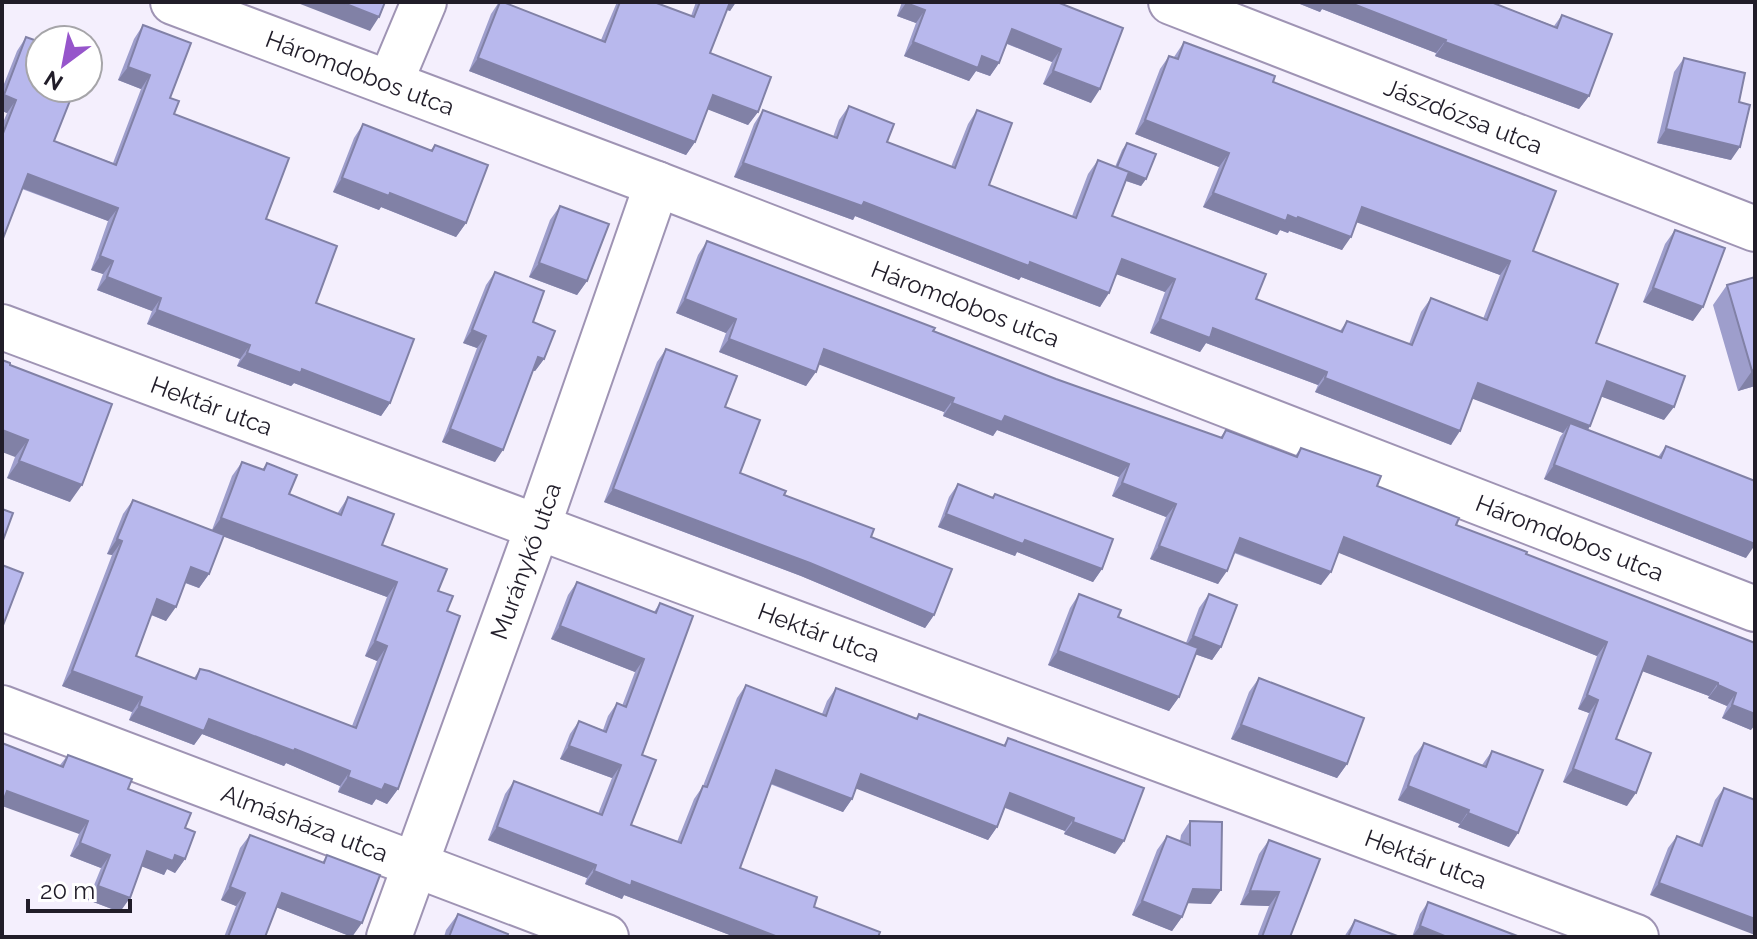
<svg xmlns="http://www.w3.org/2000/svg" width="1757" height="939" font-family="Raleway,sans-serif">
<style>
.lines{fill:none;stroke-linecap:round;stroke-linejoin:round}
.minor-casing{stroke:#9f94b4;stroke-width:48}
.minor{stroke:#fff;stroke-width:44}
.wall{fill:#9e9ecc;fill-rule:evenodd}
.shaded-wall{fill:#8181a6}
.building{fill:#b8b8ed;stroke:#8181a6;stroke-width:2}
.labels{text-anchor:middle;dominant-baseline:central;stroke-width:7;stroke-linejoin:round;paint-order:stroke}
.street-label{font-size:24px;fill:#211d29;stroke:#fff}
</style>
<rect width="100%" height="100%" fill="#f4effd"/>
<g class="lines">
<g class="minor-casing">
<g id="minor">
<path id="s1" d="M173,2L657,184L1755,609"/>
<path id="s2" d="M1171,2L1755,229"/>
<path d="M390,83L424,2"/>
<path id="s3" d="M2,327L1636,937"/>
<path id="s4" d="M2,708L606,937"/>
<path id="s5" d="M389,937L537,529L657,184"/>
</g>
</g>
<use href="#minor" class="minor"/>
</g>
<path class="wall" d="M499,2L601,40L617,2H654L691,16L696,2H736L730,11L727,10L710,53L758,112L748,125L708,109L695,142L686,155L469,71L491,14Z
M902,2H1057L1091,103L1043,84L1052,62L1007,44L999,63L990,76L976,71L969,81L904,56L916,23L897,16Z
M1295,2H1491L1554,26L1562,15L1589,96L1579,109L1435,56L1436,53L1322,9L1320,12Z
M143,25L170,98L174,114L266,219L316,303L390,403L381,416L294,383L291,386L237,366L240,359L147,324L152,311L97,290L103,274L91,270L108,221L22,189L2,241V125L7,113L2,111V89L17,51L26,37L54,141L113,163L141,89L118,80L134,39Z
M1184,42L1273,82L1533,251L1596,343L1664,420L1601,396L1590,426L1588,430L1658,457L1666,446L1746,558L1544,479L1560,437L1563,433L1472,398L1451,445L1315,392L1318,385L1206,343L1200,352L1150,333L1165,292L1117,274L1100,307L1021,277L1019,280L855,216L853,220L734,177L754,124L763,110L833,137L839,120L849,106L887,142L951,167L968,124L977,110L989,185L1072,216L1088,174L1098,160L1115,167L1122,150L1127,143L1146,179L1141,186L1126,181L1112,216L1256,299L1340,331L1347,321L1409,344L1421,312L1431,298L1483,319L1500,275L1357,222L1342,250L1289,231L1288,233L1280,230L1277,235L1203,207L1219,167L1135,134L1160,69L1169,56L1174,57Z
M1684,58L1739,102L1731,160L1657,143L1674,72Z
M363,124L431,150L435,145L466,223L456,237L381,207L379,210L333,192L354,138Z
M560,206L587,281L577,295L529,277L550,220Z
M1675,230L1693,321L1643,302L1665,244Z
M707,241L1056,379L1220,438L1226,430L1295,456L1301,448L1456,525L1526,554L1755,643L1751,730L1722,718L1727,706L1708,698L1709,696L1643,671L1616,739L1627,806L1563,782L1589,713L1578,709L1597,656L1338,552L1321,585L1234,553L1218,584L1150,559L1166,517L1112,496L1119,477L997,430L993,436L943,416L944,412L819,364L806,386L719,352L726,333L676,313L698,255Z
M495,272L533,322L544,359L535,371H533L495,462L442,442L477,348L463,343L486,285Z
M1755,277V386L1738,391L1713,305L1727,285Z
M666,349L725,407L740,473L871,537L934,615L925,628L801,576L604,502L657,362Z
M10,365L70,502L7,478L15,457Z
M242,462L262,470L267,463L289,494L337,514L348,497L382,545L438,591L447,611L398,789L387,804L376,799L372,805L338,792L340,786L286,763L284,766L202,734L194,745L129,720L132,712L62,686L112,555L107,554L123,514L133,500L212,530L232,476ZM223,536L387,597L365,656L377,661L352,726L200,669L194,678L136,656L151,615L166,621L185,583L199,588L209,574Z
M958,484L992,498L995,494L1102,569L1093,582L1017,552L1015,556L938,527L949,497Z
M577,582L654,612L660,603L642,755L631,825L677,842L694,799L703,786L737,698L746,685L822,714L827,701L836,688L916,719L919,714L1003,746L1008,738L1115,854L1064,834L1065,831L1005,808L997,827L988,840L856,788L852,799L843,812L770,784L740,868L814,907L878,937H735L624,895L622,899L585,884L587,878L488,840L505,794L514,781L598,814L612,778L560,759L570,734L579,721L603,730L608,716L617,703L622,706L635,672L551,639L568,595Z
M1079,594L1118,617L1186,643L1199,608L1209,594L1221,647L1212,660L1195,654L1179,697L1169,711L1048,665L1070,608Z
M1259,678L1347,764L1337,778L1231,739L1249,692Z
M1424,743L1482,765L1492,751L1509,847L1458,827L1460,824L1398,800L1414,756Z
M68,755L128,789L185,828V859L175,873L167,869L164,875L142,866L120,912L88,900L101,868L70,856L79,834L60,765Z
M1724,788L1755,800L1650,895L1668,848L1677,836L1699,844L1715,800Z
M1190,821L1211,904L1187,903L1182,917L1172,931L1132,915L1157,850L1167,836L1180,841L1181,835Z
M250,835L322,863L327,855L352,937L276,907L265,937H224L236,906L221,900L240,848Z
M1269,840L1290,937H1257L1269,906L1240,905L1259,854Z
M1428,902L1520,937H1412L1420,914Z
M458,914L507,937H444L446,930Z
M1355,920L1400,937H1344Z"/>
<path class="shaded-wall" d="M295,2H341L379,17L370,31Z
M728,2H736L730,11L723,8Z
M1295,2H1348L1446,40L1436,53L1322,9L1320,12Z
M906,3L925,10L916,23L897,16Z
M1012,29L1061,49L1052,62L1003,42Z
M913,42L982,56L999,63L990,76L976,71L969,81L904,56Z
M1445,42L1589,96L1579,109L1435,56Z
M478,58L695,142L686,155L469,71Z
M128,67L150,75L141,89L118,80Z
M1053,71L1100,89L1091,103L1043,84Z
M4,95L16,100L7,113L2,111V98Z
M713,95L758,112L748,125L704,108Z
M1145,120L1229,153L1219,167L1135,134Z
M1666,129L1740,147L1731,160L1657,143Z
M743,163L864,202L1030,262L1109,293L1100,307L1021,277L1019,280L855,216L853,220L734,177Z
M1117,168L1146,179L1141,186L1112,176Z
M28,174L118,208L108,221L19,187Z
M342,178L390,193L466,223L456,237L381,207L379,210L333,192Z
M1213,193L1288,215L1298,217L1351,237L1342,250L1289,231L1288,233L1280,230L1277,235L1203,207Z
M1362,207L1510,261L1500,275L1353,221Z
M100,256L113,261L103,274L91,270Z
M1122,259L1175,279L1165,292L1113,273Z
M539,263L587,281L577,295L529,277Z
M107,277L161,298L152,311L97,290Z
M1653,288L1703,307L1693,321L1643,302Z
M685,299L736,319L726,333L676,313Z
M157,310L250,345L240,359L147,324Z
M1160,319L1213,328L1327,372L1318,385L1206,343L1200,352L1150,333Z
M472,330L486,336L477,348L463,343Z
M729,339L816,372L806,386L719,352Z
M824,349L954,398L944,412L815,363Z
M247,353L302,369L390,403L381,416L294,383L291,386L237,366Z
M538,357L544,359L535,371L530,369Z
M1755,370V386L1738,391L1752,371Z
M1325,378L1460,431L1451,445L1315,392Z
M1607,381L1674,407L1664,420L1597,395Z
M1478,383L1590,426L1581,440L1570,423L1563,433L1468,397Z
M952,403L1005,416L1129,464L1119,477L997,430L993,436L943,416Z
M450,429L503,450L495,462L442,442Z
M2,430L28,440L15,457L2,452Z
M19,461L82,485L70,502L7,478Z
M1554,465L1755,544V545L1746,558L1544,479Z
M1122,483L1176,504L1166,517L1112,496Z
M613,489L810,563L934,615L925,628L801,576L604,502Z
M946,514L1025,540L1102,569L1093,582L1017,552L1015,556L938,527Z
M221,518L397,582L387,597L211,532Z
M1344,537L1607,642L1597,656L1334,551Z
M1240,538L1331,572L1321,585L1231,551Z
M117,539L122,541L112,555L107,554Z
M1159,546L1227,571L1218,584L1150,559Z
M191,567L209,574L199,588L181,581Z
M157,599L176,607L166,621L147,613Z
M560,626L644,659L635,672L551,639Z
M1193,636L1221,647L1212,660L1183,650Z
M375,641L387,646L377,661L365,656Z
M1058,651L1179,697L1169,711L1048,665Z
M1648,656L1718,683L1709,696L1639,670Z
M72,671L142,697L132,712L62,686Z
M1718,685L1736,693L1727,706L1708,698Z
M1587,695L1598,700L1589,713L1578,709Z
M1732,705L1755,714V725L1751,730L1722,718Z
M139,706L209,719L295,749L350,771L340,786L286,763L284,766L202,734L194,745L129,720Z
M1241,725L1347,764L1337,778L1231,739Z
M569,746L621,765L612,778L560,759Z
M1573,769L1636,793L1627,806L1563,782Z
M776,770L852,799L843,812L767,782Z
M861,774L997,827L988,840L852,787Z
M348,777L385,784L398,789L387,804L376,799L372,805L338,792Z
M1408,786L1469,810L1460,824L1398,800Z
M7,791L88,821L79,834L2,806Z
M1010,793L1074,818L1065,831L1001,806Z
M1468,813L1518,833L1509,847L1458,827Z
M1073,822L1124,841L1115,854L1064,834Z
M497,827L596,865L587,878L488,840Z
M80,843L110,855L101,868L70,856Z
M147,851L175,855L185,859L175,873L167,869L164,875L138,865Z
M594,871L632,881L778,937H735L624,895L622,899L585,884Z
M1659,883L1755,919V935L1650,895Z
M98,886L130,898L120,912L88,900Z
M230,887L245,893L236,906L221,900Z
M1193,889L1221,890L1211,904L1183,903Z
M1250,891L1279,892L1269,906L1240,905Z
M282,893L362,923L352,937L273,906Z
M1142,901L1182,917L1172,931L1132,915Z
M1420,926L1447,937H1412Z"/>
<path class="building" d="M341,2H385L379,17Z
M500,2H503L605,42L620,2H654L694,17L700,2H730L710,53L771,77L758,112L713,95L695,142L478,58Z
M907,2H1057L1123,28L1100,89L1053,71L1061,49L1012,29L999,63L982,56L978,68L913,42L925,10L906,3Z
M1348,2H1491L1557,28L1562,15L1612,34L1589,96L1445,42L1446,40Z
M143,25L191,43L170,98L179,101L174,114L289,158L266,219L337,246L316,303L414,339L390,403L302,369L301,373L247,353L250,345L157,310L161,298L107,277L113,261L100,256L118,208L28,174L2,241V136L16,100L4,95L26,37L40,42V88H75L54,141L116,165L150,75L128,67Z
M1184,42L1275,76L1273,82L1556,191L1533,251L1618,284L1596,343L1685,376L1674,407L1607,381L1590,426L1478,383L1460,431L1325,378L1327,372L1213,328L1210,338L1160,319L1175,279L1122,259L1109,293L1030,262L1029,266L864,202L862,206L743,163L763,110L837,138L849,106L894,124L887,142L955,168L977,110L1012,123L989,185L1076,218L1098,160L1129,172L1112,216L1266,274L1256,299L1342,332L1347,321L1412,345L1431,298L1487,320L1510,261L1362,207L1351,237L1298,217L1297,219L1288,215L1286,221L1213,193L1229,153L1145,120L1169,56L1178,59Z
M1684,58L1745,73L1739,102L1750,105L1740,147L1666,129Z
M363,124L432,151L435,145L488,165L466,223L390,193L389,196L342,178Z
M1127,143L1156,154L1146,179L1117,167Z
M560,206L609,224L587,281L539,263Z
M1675,230L1725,248L1703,307L1653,288Z
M707,241L935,328L933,331L1056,379L1222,438L1226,430L1297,457L1301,448L1381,476L1377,486L1459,518L1456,525L1527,552L1526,554L1755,643V714L1732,705L1736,693L1718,685V683L1648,656L1616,739L1651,753L1636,793L1573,769L1598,700L1587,695L1607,642L1344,537L1331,572L1240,538L1227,571L1159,546L1176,504L1122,483L1129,464L1005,416L1002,422L952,403L954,398L824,349L816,372L729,339L736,319L685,299Z
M495,272L544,291L533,322L555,331L544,359L538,357L503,450L450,429L486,336L472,330Z
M1755,277V370L1752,371L1727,285Z
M666,349L737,376L725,407L760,420L740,473L786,491L784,495L874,529L871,537L952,569L934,615L810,563L613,489Z
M2,360L10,363V365L112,404L82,485L19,461L28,440L2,430Z
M1570,423L1661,458L1666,446L1755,481V544L1554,465Z
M242,462L264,470L267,463L297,475L289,494L341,515L348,497L394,514L382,545L447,569L438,591L453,596L447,611L460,616L398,789L385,784L382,790L348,777L350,771L295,749L294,751L209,719L204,731L139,706L142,697L72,671L122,541L117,539L133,500L224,535L209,574L191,567L176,607L157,599L136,656L196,679L200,669L209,671L356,728L387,646L375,641L397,582L221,518Z
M958,484L993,498L995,494L1113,539L1102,569L1025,540L1023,544L946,514Z
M2,509L13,513L2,543Z
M2,565L23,573L2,628Z
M577,582L656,613L660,603L693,616L642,755L656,760L631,825L681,843L703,786L707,787L746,685L826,716L836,688L917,719L919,714L1005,746L1008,738L1144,788L1124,841L1073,822L1074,818L1010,793L997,827L861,774L852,799L776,770L740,868L817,897L814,907L880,932L878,937H778L632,881L631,886L594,871L596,865L497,827L514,781L602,815L621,765L569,746L579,721L606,732L617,703L626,707L644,659L560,626Z
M1079,594L1121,610L1118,617L1198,648L1179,697L1058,651Z
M1209,594L1237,605L1221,647L1193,636Z
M1259,678L1364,718L1347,764L1241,725Z
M2,743L63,767L68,755L132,779L128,789L191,813L185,828L195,832L185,859L175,855L173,861L147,851L130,898L98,886L110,855L80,843L88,821L7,791L2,804Z
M1424,743L1486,767L1492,751L1543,770L1518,833L1468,813L1469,810L1408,786Z
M1724,788L1755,800V919L1659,883L1677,836L1702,846Z
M1190,821L1222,822L1221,890L1193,889L1182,917L1142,901L1167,836L1190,845Z
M250,835L324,863L327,855L380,875L362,923L282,893L265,937H228L245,893L230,887Z
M1269,840L1320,859L1290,937H1262L1279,892L1250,891Z
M1428,902L1520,937H1447L1420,926Z
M458,914L508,934L507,937H449Z
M1355,920L1400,937H1348Z"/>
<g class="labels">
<g class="street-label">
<text stroke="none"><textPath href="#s1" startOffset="200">Háromdobos utca</textPath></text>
<text stroke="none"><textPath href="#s2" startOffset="314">Jászdózsa utca</textPath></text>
<text stroke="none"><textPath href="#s1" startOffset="848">Háromdobos utca</textPath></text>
<text stroke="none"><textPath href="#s3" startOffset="224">Hektár utca</textPath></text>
<text stroke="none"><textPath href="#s1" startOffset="1496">Háromdobos utca</textPath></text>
<text stroke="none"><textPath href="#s5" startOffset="400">Muránykő utca</textPath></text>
<text stroke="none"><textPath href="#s3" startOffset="872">Hektár utca</textPath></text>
<text stroke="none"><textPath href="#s4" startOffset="324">Almásháza utca</textPath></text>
<text stroke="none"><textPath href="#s3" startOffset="1520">Hektár utca</textPath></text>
</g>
</g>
<rect width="1757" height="939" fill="none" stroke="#211d29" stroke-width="8"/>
<g transform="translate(64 64) rotate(212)"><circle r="38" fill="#ffffff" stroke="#a6a5a9" stroke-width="2"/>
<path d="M0-6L14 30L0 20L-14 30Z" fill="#9655cb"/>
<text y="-12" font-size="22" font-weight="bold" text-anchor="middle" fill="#211d29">N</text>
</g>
<path d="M28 899v12h102v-12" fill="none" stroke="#211d29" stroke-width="4"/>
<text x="40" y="899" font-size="24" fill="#211d29" stroke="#ffffff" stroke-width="6" paint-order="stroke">20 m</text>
</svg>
